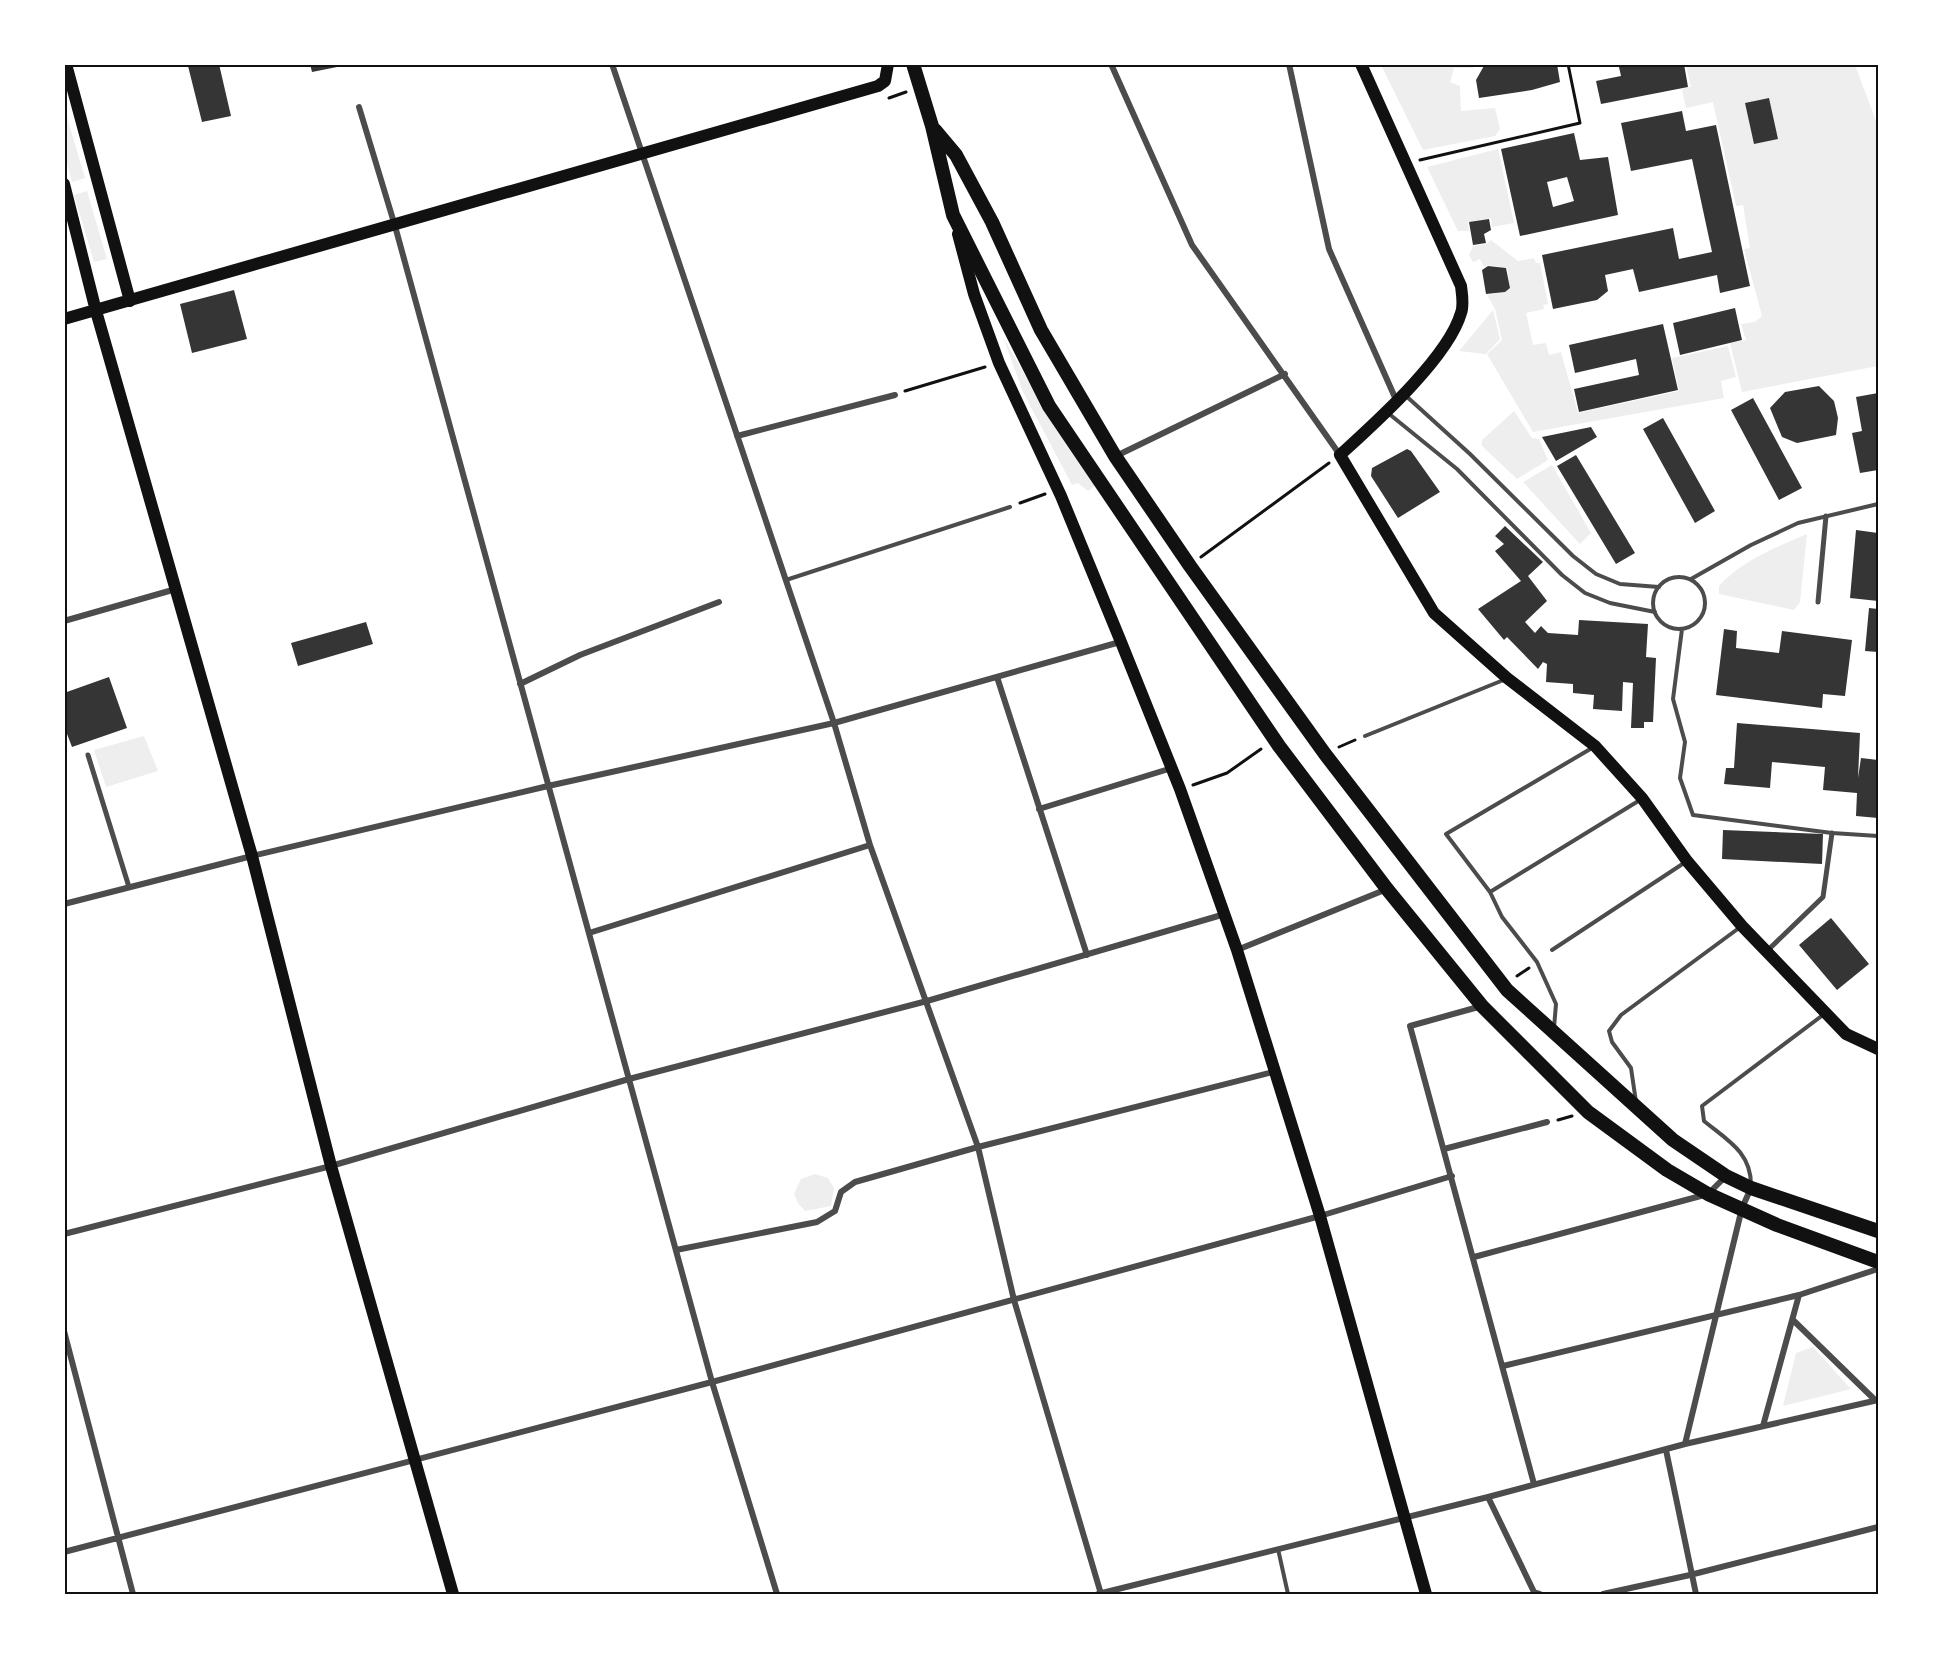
<svg xmlns="http://www.w3.org/2000/svg" width="1943" height="1659" font-family="'Exo 2',sans-serif">
<style>
.green{fill:#eee}
.building{fill:#353535;fill-rule:evenodd}
.lines{fill:none;stroke-linecap:round;stroke-linejoin:round}
.path{stroke:#111;stroke-width:3}
.service{stroke:#4c4c4c;stroke-width:4}
.pedestrian{stroke:#4c4c4c;stroke-width:5}
.minor{stroke:#4c4c4c;stroke-width:6}
.secondary{stroke:#111;stroke-width:12}
.primary{stroke:#111;stroke-width:14}
.neatline{fill:none;stroke:#111;stroke-width:2}
</style>
<rect width="100%" height="100%" fill="#fff"/>
<path class="green" d="M1381,65H1475L1473,68H1454L1450,82L1460,86L1461,111L1495,108L1500,129L1495,136L1423,150Z
M1686,65H1855L1878,126V366L1742,392L1730,343L1746,340L1741,324L1755,322L1762,316L1744,249L1750,248L1743,205L1736,206L1713,102L1686,108L1682,89L1691,87Z
M67,117L85,178L72,182L65,156V118Z
M1498,149L1514,223L1492,227L1491,218L1468,222L1469,231H1458L1427,167Z
M87,191L107,259L94,262L74,195Z
M1491,240L1518,261L1534,258L1536,263H1540L1548,304L1543,305L1544,309L1526,313L1533,345L1546,343L1549,355L1561,352L1578,413L1679,391L1672,358L1728,346L1736,377L1721,381L1724,398L1533,432L1487,354L1502,340L1495,309L1487,295L1505,292L1510,288L1507,268L1488,265L1484,267L1480,259L1473,262L1469,255L1473,246L1486,244Z
M1493,310L1500,339L1486,354L1459,351Z
M1003,337L1046,412L1097,484L1088,491L1078,483L1072,485L1023,392Z
M1514,411L1532,438L1539,439L1548,460L1517,479L1482,446V440Z
M1552,465L1591,533L1580,544L1523,482Z
M1807,534L1800,602L1794,610L1719,594V586C1742,560 1777,547 1807,534Z
M144,736L158,771L106,787L94,750Z
M815,1174L828,1178L834,1188L831,1206L805,1211L798,1203L794,1194L801,1179Z
M1813,1347L1851,1389L1783,1406L1796,1353Z"/>
<path class="building" d="M196,64H219L231,116L202,122L188,66Z
M310,64H336L337,67L312,72Z
M1485,64H1557L1560,82L1532,90L1479,98L1476,80Z
M1633,64H1684L1688,87L1601,104L1596,81L1621,76L1619,67Z
M1769,98L1778,139L1754,144L1745,103Z
M1682,111L1686,131L1716,125L1750,286L1720,293L1717,275L1639,292L1633,269L1605,275L1608,291L1597,300L1553,309L1542,255L1673,228L1679,259L1712,252L1692,159L1631,171L1621,123Z
M1574,133L1580,160L1608,157L1618,215L1520,236L1501,149ZM1567,177L1574,201L1553,207L1547,182Z
M1489,219L1491,230L1484,234L1486,243L1473,245L1469,222Z
M1488,266L1506,268L1510,288L1505,292L1486,294L1482,270Z
M234,290L247,339L192,353L180,304Z
M1735,308L1742,340L1680,355L1673,323Z
M1663,324L1678,390L1579,412L1574,389L1639,375L1636,359L1575,373L1569,345Z
M1819,386L1834,401L1838,418L1836,435L1797,443L1782,437L1770,408L1785,392Z
M1878,393V470L1860,473L1852,433L1862,431L1856,397Z
M1753,398L1802,488L1779,500L1731,410Z
M1663,418L1715,511L1695,523L1643,429Z
M1591,427L1597,437L1556,461L1542,437Z
M1407,449L1411,451L1440,492L1398,518L1371,476L1372,468Z
M1576,455L1635,553L1616,564L1557,466Z
M1505,526L1543,562L1528,576L1547,601L1525,622L1535,633L1541,626L1548,633L1578,635L1579,620L1648,624L1646,657L1656,658L1653,722H1644V728H1631L1633,683L1623,682L1622,711L1593,709L1594,695L1573,693V684L1546,682L1547,664L1543,662L1538,669L1507,637L1504,640L1478,609L1521,581L1495,551L1504,544L1495,536Z
M1856,530L1878,533V601L1850,598Z
M1869,608L1878,609V652L1865,651Z
M366,622L373,644L298,666L291,643Z
M1724,629L1737,631L1736,648L1779,653L1782,631L1852,640L1845,696L1823,694L1822,708L1716,695Z
M109,677L127,728L72,747L64,726V693Z
M1737,723L1860,733L1858,778L1861,758L1878,760V818L1856,816L1857,793L1823,790L1825,767L1772,762L1770,788L1724,784L1726,768H1734Z
M1723,830L1823,834L1822,864L1722,859Z
M1831,918L1869,964L1837,990L1799,945Z"/>
<g class="lines">
<path class="path" d="M889,98L906,92
M1420,160L1580,123L1568,64
M905,391L985,367
M1020,503L1045,494
M1201,557L1329,463
M1339,747L1355,740
M1193,785L1227,773L1261,749
M1517,976L1529,968
M1558,1120L1572,1116"/>
<path class="service" d="M1405,395L1470,454L1573,556L1596,574L1620,584L1659,587
M1388,413L1457,469L1562,575L1585,593L1610,603L1655,612
M1653 603a26 26 0 1 1 52 0a26 26 0 1 1-52 0Z
M1691,579L1751,545L1798,523L1878,504
M786,580L1010,507
M1682,629L1673,699L1685,742L1680,778L1693,815L1832,833L1878,836
M1365,736L1506,679
M1490,892L1640,800
M1552,950L1684,863
M1554,1028L1556,1004L1537,962L1502,917L1490,892L1446,834L1592,748
M1636,1102L1631,1068L1612,1042L1609,1031L1621,1015L1739,928
M1751,1185C1751,1152 1727,1140 1704,1121L1702,1106L1823,1015
M1278,1549L1288,1594"/>
<path class="pedestrian" d="M1818,602L1826,516
M88,755L129,887
M1767,951L1823,897L1832,833"/>
<path class="minor" d="M612,64L834,723L870,845L978,1147L1014,1300L1101,1594
M1111,64L1192,245L1340,455
M1289,64L1329,249L1397,402
M359,107L395,226L712,1382L777,1594
M737,436L895,395
M1116,456L1285,374
M64,621L176,589
M997,677L1087,955
M520,684L580,655L719,602
M1039,809L1172,768
M64,904L252,856L548,786L834,723L1120,642
M589,933L870,845
M1237,950L1387,889
M1482,1006L1410,1026L1534,1484
M1444,1149L1547,1122
M64,1234L331,1166L629,1079L927,1001L1225,914
M676,1250L817,1222L835,1211L841,1192L855,1182L978,1147L1273,1072
M1474,1257L1708,1194L1726,1176
M1793,1320L1875,1400
M64,1331L133,1594
M1503,1366L1799,1295L1878,1269
M1763,1426L1799,1295
M1685,1444L1742,1208L1751,1188
M1666,1450L1696,1594
M1488,1497L1534,1592L1540,1594
M64,1552L712,1382L1320,1216L1452,1176
M1098,1594L1488,1497L1685,1444L1878,1400
M1603,1594L1690,1575L1878,1527"/>
<path class="secondary" d="M66,64L130,301
M1361,64L1461,286C1462,294 1464,305 1461,313C1448,358 1375,423 1340,455L1434,613L1507,678L1595,746L1642,798L1687,861L1742,926L1846,1034L1878,1049
M64,184L96,311L252,856L331,1166L453,1594
M958,234L974,294L999,363L1061,496L1121,642L1180,789L1237,950L1320,1216L1426,1594
M64,319L878,86L885,81L888,64"/>
<path class="primary" d="M913,64L932,126L953,215L1049,406L1279,746L1387,889L1482,1006L1588,1112L1667,1170L1708,1194L1777,1225L1878,1262
M935,130L956,155L992,222L1041,330L1115,456L1190,566L1325,754L1507,990L1673,1140L1726,1176L1751,1188L1878,1231"/>
</g>
<rect width="1943" height="1659" fill="none" stroke="#ffffff" stroke-width="132"/>
<rect x="66" y="66" width="1811" height="1527" class="neatline"/>
</svg>
